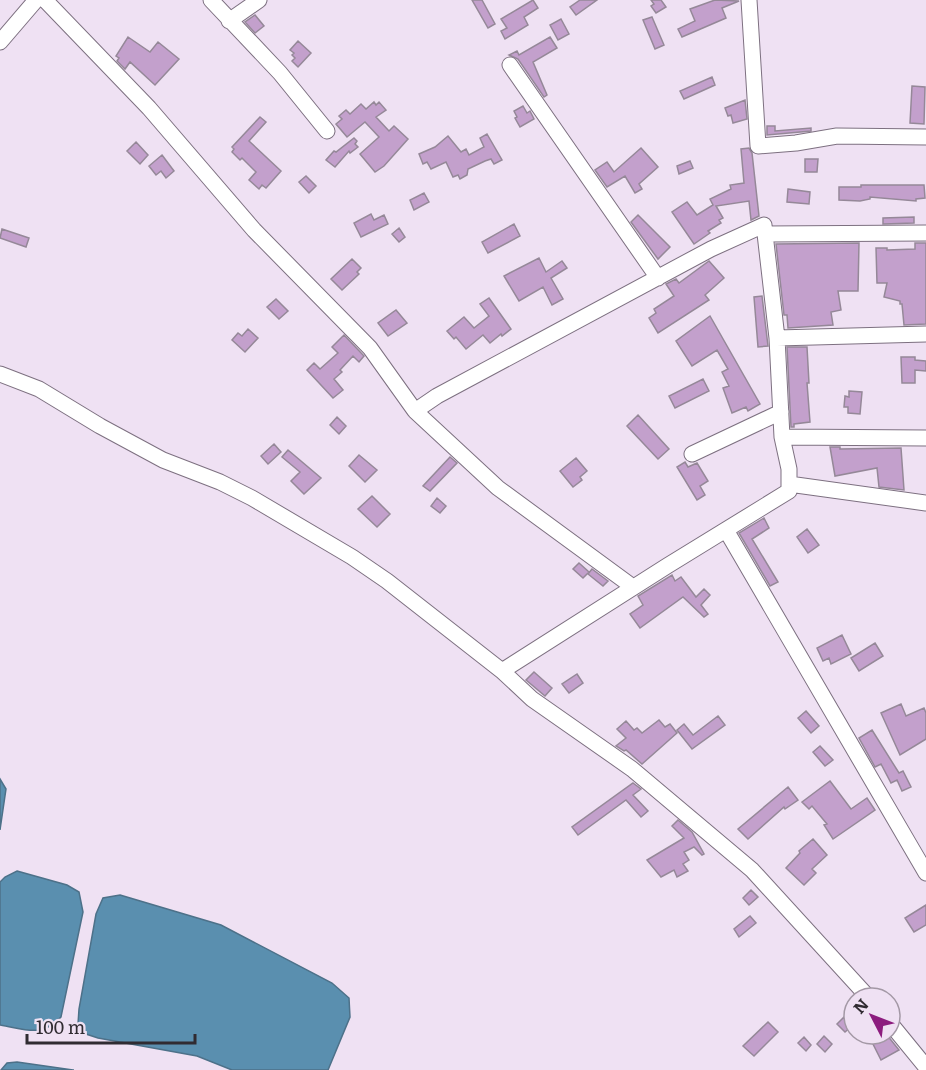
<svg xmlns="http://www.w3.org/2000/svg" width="926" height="1070" font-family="Literata,serif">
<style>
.water{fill:#5a8faf;stroke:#4d7189;stroke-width:1.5}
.building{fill:#c3a0cc;stroke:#958898;stroke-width:1.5}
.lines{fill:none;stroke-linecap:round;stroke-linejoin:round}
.minor-casing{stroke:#7d7080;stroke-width:17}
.minor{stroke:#fff;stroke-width:15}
</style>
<rect width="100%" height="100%" fill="#efe1f3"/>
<path class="water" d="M0,779L6,789L0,830Z
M17,871L67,885L79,892L83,912L61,1017C42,1038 25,1029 0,1025V882L5,877Z
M120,895L221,925L332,983L349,998L350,1017L328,1070H232L197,1056L98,1038L86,1034L78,1024L79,1009L96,914L103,898Z
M17,1062L73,1070H74H1L7,1063Z"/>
<path class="building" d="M472,0H482L495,24L488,28Z
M533,0L538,8L524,17L528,25L505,39L501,31L507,28L501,19Z
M580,0H597L576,15L570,7Z
M651,0H661L666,7L656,13L651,6L654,4Z
M715,0L739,1L722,8L726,18L682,37L678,29L695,21L690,9Z
M255,15L264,26L255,33L245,22Z
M652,17L664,45L655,49L643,20Z
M561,19L569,34L558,40L550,25Z
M128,37L150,52L158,42L179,59L155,85L130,62L125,69L117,61L119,58L116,56Z
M550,37L557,48L533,62L547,95L544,97L518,59L509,55L517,51L519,55Z
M298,41L311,53L298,67L292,61L295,58L292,55L294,53L290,50Z
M712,77L715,85L684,99L680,91Z
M912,86L925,87L924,124L910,123Z
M745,100L747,119L733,123L731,115L728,116L725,108Z
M374,102L376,105L379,102L386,110L376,117L389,131L394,126L408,139L384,166L375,172L360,154L379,137L365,122L347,137L336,124L342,119L339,116L346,110L350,114L361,104L366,109Z
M523,106L527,113L530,111L534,119L520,127L515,118L517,117L514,111Z
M260,117L266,122L249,141L281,171L266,188L262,185L259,189L249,180L256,172L242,158L240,160L232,152L234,149L232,147Z
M767,126H775V131L811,128V131L767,135Z
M487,134L502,160L494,164L491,159L485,161L468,169L467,175L460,179L458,175L453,177L446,162L431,169L427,162L423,164L419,154L435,147L448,136L461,152L466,149L469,155L484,147L480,138Z
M354,138L357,141L355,144L358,147L350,153L349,151L335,167L326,160L334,151L336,152Z
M136,142L148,155L140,164L127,151Z
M641,148L658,167L639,184L642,189L635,193L625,176L607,187L595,170L607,162L614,172Z
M749,148L752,153L759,216L751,220L749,201L716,206L723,218L719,220L721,223L708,231L710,233L694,244L672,212L687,202L697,215L713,205L710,199L731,189L730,185L744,183L741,149Z
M162,155L174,171L166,178L161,171L156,175L149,166Z
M805,159H818L817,172H805Z
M690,161L693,168L679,174L677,166Z
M306,176L316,186L309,193L299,182Z
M861,185H924L925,198L916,199V201L870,197V199L860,201L839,200V187H861Z
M788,189L810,192L809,204L787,202Z
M424,193L429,202L414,210L410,200Z
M371,214L374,220L384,215L388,224L361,237L354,223Z
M638,215L670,247L658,259L631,222Z
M914,217V223L883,224V218Z
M514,224L520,236L488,253L482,242Z
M399,228L405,237L399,242L392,234Z
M2,229L29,238L26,247L0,238Z
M859,243L858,291H838L841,310L831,312L833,325L788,328L787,315H784L776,244Z
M915,243H926V324L904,325L902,304H900V301L884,297L887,283H877L876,248H887V250L915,249Z
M539,258L546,272L562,261L567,268L551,278L563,299L552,305L543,287L519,301L504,276Z
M352,259L361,268L357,272L359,274L342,290L331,279Z
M709,261L724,278L705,295L709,300L658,333L649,318L656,313L654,309L674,296L666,284L676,279L679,283Z
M762,296L768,346L758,347L754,297Z
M489,298L511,329L502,336L501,334L490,343L483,335L466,349L456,337L454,339L447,331L464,317L474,328L489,316L480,304Z
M276,299L288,311L279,319L267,307Z
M396,310L407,323L388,336L378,323Z
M710,316L760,404L748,411L746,407L732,413L723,388L729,386L722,372L728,369L717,350L692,366L676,341Z
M248,329L258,338L245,352L232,340L238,333L242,336Z
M344,335L364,356L359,362L353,356L340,370L342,372L334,379L343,390L333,398L307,370L314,363L320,369L338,353L332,347Z
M787,347H807L809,383H807L810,422L794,424V427H791Z
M901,357H915V360L926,361V371L915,370V383H902Z
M703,379L709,391L675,408L669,396Z
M849,391L862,392L860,414L848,413V407H844L845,396L849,397Z
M638,415L669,449L658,459L627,426Z
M337,417L346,426L339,434L330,425Z
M274,444L281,452L268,464L261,456Z
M830,447H840V449L901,448L904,490L879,487L877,468L835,476Z
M288,450L321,478L304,494L291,481L300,472L282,457Z
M359,455L377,470L365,482L349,466Z
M450,457L457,463L430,491L423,486Z
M576,458L587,471L580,477L582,480L573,487L560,471Z
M685,462L688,467L697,463L708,481L700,486L705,495L697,500L677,467Z
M372,496L390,514L377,527L358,509Z
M437,498L446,506L440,513L431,506Z
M764,518L769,528L752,539L778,582L770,586L739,533Z
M807,529L819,545L808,553L797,537Z
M579,563L589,572L583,578L573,569Z
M592,569L608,581L603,586L588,574Z
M672,575L675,581L681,577L696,597L704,589L710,595L701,605L708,614L704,617L683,597L640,628L630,614L643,605L638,596Z
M842,635L851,654L831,664L829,658L823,661L817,648Z
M875,643L883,656L859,671L851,658Z
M534,672L552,688L545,696L526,680Z
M577,674L583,683L569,693L562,684Z
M901,704L906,716L924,708L926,713V739L900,755L881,713Z
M806,711L819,726L811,733L798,718Z
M718,716L725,725L692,749L677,730L684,724L693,735Z
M659,720L665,727L670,724L677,733L642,764L626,750L624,751L616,746L626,738L617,729L626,721L634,730L637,728L642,733Z
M872,730L899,773L903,771L911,787L902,791L897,780L891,783L881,764L875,767L859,738Z
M820,746L833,760L825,766L813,752Z
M830,781L851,809L867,798L875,810L833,839L824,825L827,824L812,806L809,809L802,802Z
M633,783L641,789L633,795L648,811L641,817L626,800L578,835L572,827Z
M788,787L798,800L785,809L784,807L748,839L738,829Z
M678,820L692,832L704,854L702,855L694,847L684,852L689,860L683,864L688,871L677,877L674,870L661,877L647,860L684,838L672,826Z
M813,839L827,855L812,869L816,873L804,885L786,868L800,853L799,851Z
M751,890L758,897L749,905L743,898Z
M926,905V925L914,932L905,918Z
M750,916L756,923L739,937L734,929Z
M844,1017L852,1026L845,1032L837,1024Z
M768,1022L778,1032L754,1056L743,1046Z
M885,1035H887L899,1050L881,1060L872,1042Z
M824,1036L832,1044L825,1052L817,1044Z
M804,1037L811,1045L806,1051L798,1043Z"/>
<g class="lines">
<g class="minor-casing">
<path id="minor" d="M45,0L149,108L254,230L370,348L415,411L437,396L711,249L764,225L777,338L782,437L789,469V491L667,566L502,671
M211,0L280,73L327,131
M749,0L758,146L796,143L837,136L926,137
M229,21L259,0
M0,42L36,0
M510,65L658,278
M765,234L926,233
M777,338L926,334
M0,374L39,389L100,426L163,460L220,482L252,498L352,557L387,581L502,671L532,699L632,769L752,870L869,998
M415,411L498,488L633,587
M782,437L926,438
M692,454L781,412
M789,484L926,503
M726,530L926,873
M890,1023L926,1067"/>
</g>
<use href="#minor" class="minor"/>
</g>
<g transform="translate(872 1016) rotate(312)"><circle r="28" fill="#efe1f3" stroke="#a398a5" stroke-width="1.5"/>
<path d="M0-4.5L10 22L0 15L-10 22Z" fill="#8c1c7e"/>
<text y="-9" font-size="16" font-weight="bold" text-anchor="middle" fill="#302b31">N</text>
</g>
<path d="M27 1034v9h168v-9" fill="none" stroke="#302b31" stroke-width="3"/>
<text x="36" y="1034" font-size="18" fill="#302b31" stroke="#efe1f3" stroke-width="4.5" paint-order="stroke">100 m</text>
</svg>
